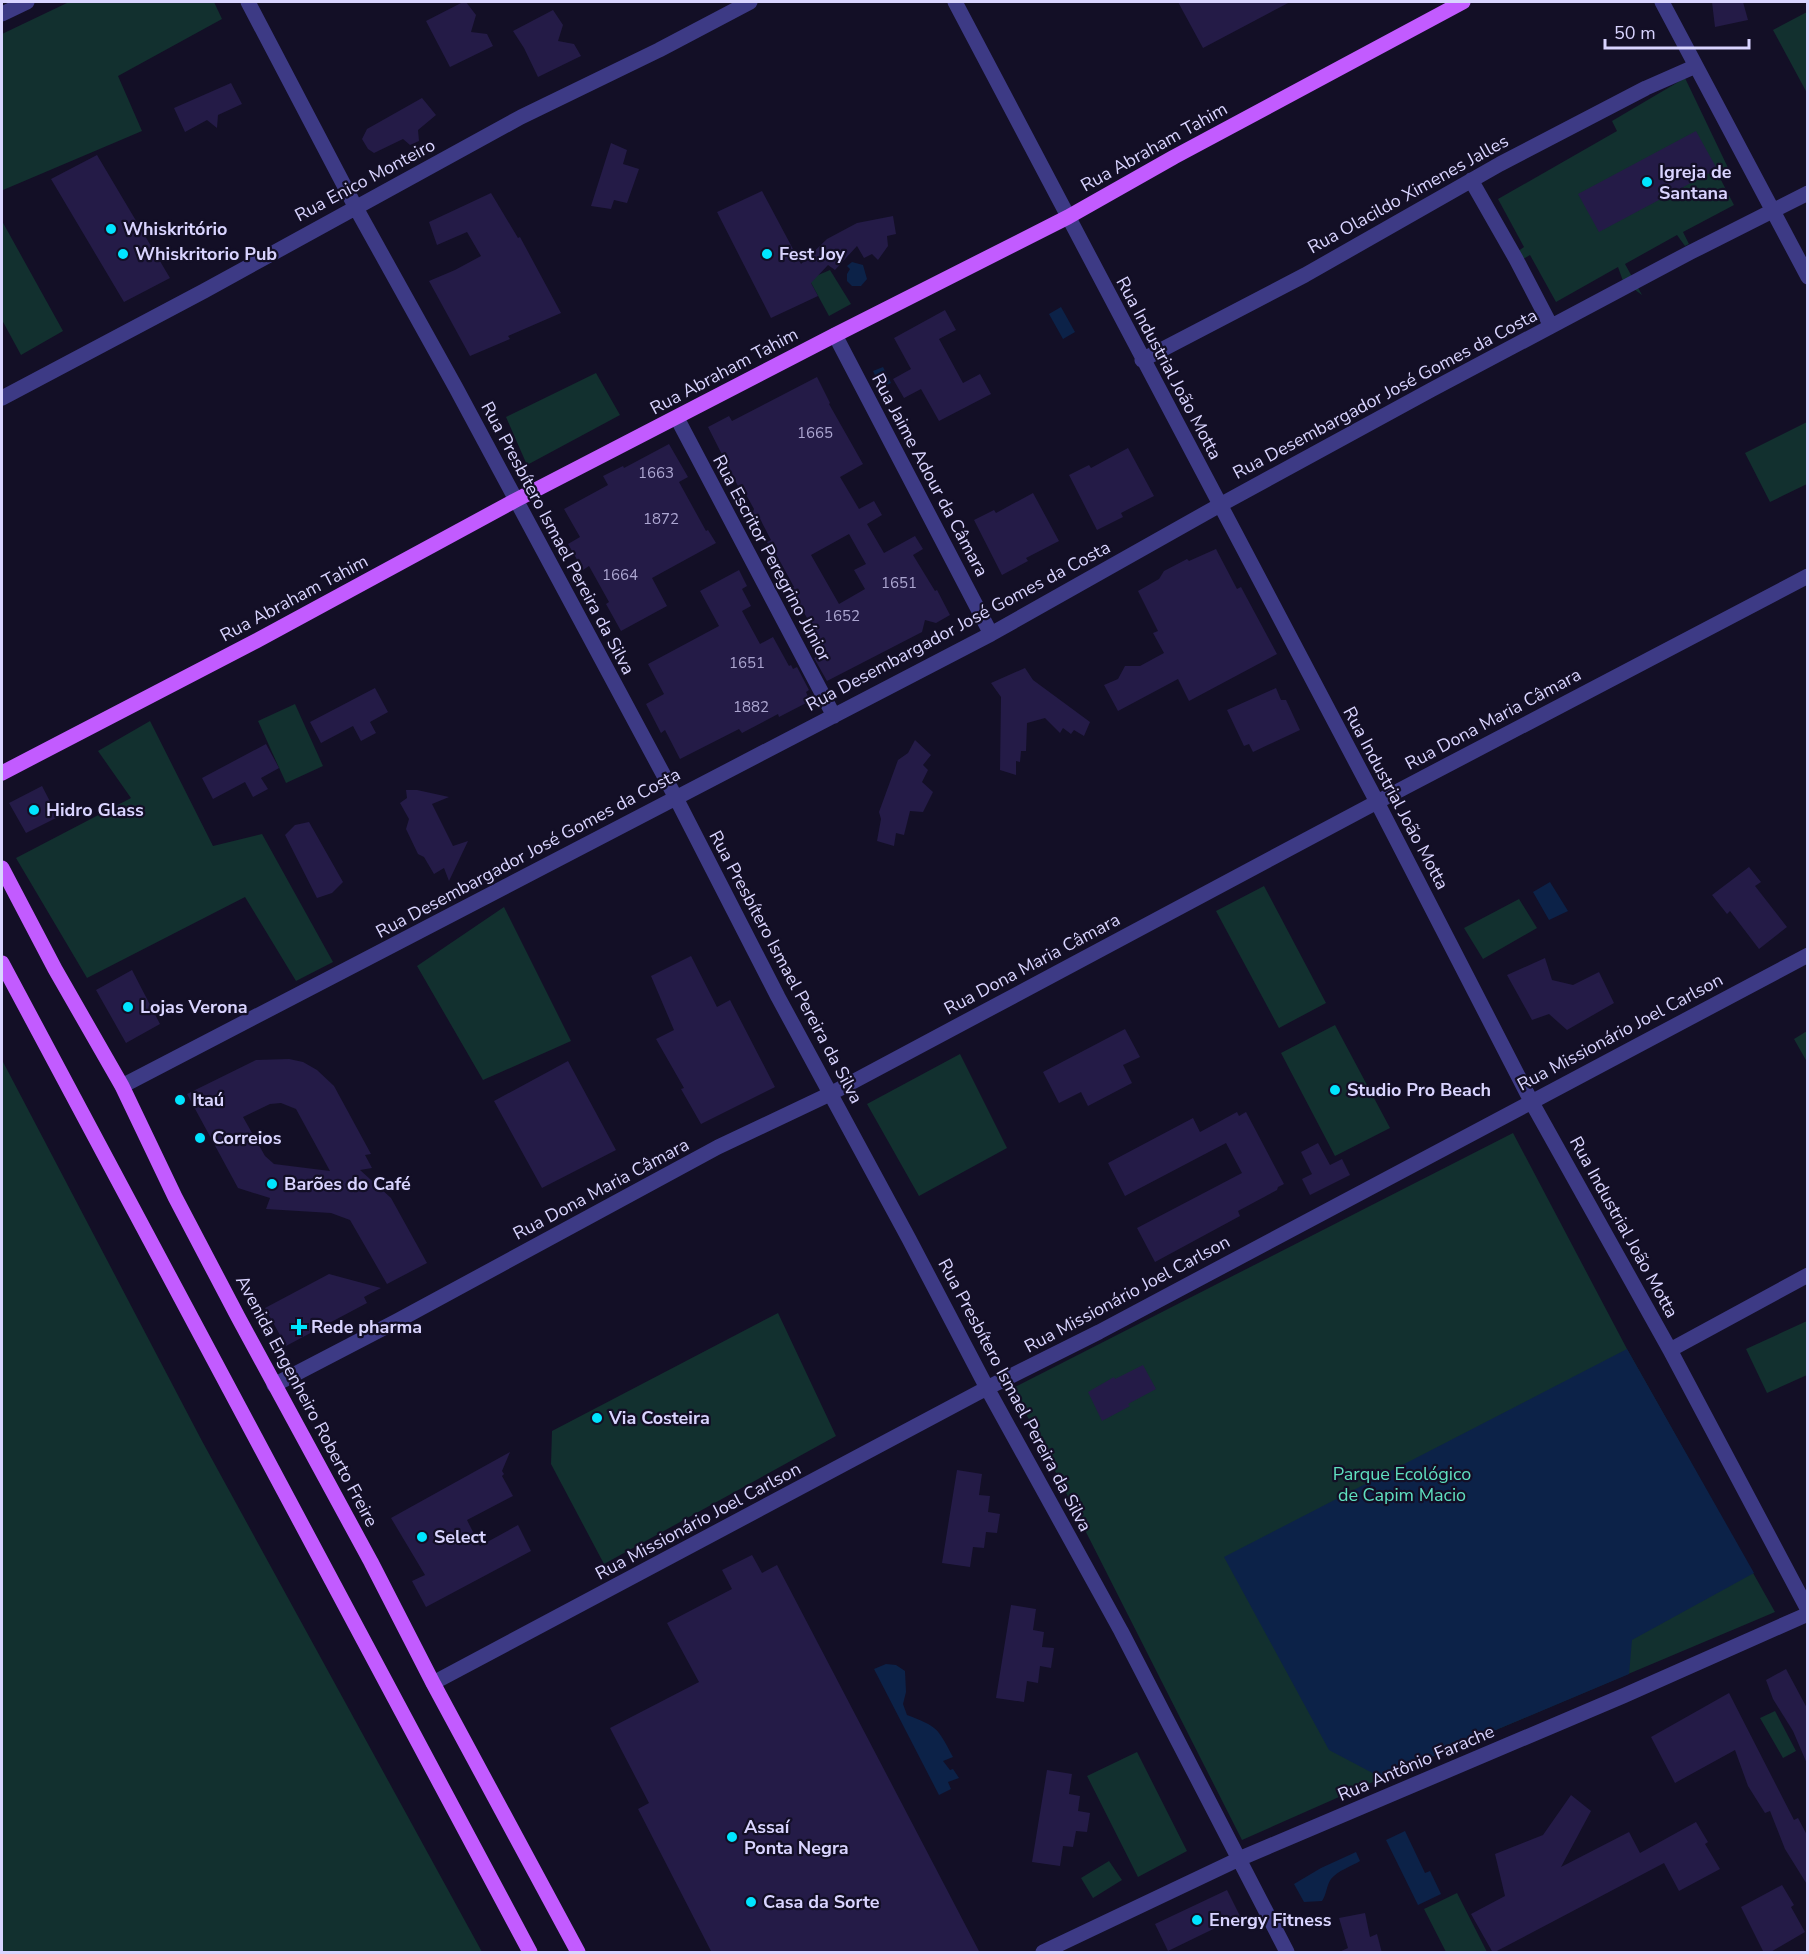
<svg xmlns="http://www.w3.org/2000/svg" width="1809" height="1954" font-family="'Nunito Sans',sans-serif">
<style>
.green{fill:#12302f}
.water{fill:#0c2248}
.building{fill:#241b47;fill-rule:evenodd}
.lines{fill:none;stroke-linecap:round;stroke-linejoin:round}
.minor{stroke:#3d3a85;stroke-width:15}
.major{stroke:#c25bff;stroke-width:15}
.poi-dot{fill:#00e5ff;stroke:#130f26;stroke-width:2}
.labels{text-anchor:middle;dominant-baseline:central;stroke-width:4.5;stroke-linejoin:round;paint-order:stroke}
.number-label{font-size:15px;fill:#aca6d1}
.street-label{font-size:18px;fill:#d9d4ff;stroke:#130f26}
.poi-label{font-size:18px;font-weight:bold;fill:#d9d4ff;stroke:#130f26;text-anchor:start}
.park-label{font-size:18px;fill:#5fe0c0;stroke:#130f26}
</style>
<rect width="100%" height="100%" fill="#130f26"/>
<path class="green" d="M69,2H214L222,19L118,76L142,131L3,190L2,186V34Z
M1807,12V93L1773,30Z
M1685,78L1731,174L1721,180L1734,205L1683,232L1689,244L1685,246L1677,235L1625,264L1642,295L1623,281L1618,267L1556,302L1530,255L1518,262L1514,254L1524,247L1498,199L1617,131L1612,121Z
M2,221L63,331L21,355L2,320Z
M830,270L851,304L829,316L809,279Z
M596,373L620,415L527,465L506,417Z
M1807,422V484L1770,502L1745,453Z
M295,704L323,766L286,783L258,721Z
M150,721L213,846L262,834L333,962L296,981L245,897L87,978L16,858L131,798L98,751Z
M1264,886L1326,1003L1279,1028L1216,911Z
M1519,899L1537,928L1483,959L1464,928Z
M504,907L571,1041L483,1080L417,966Z
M1335,1025L1390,1128L1335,1156L1281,1053Z
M1807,1031V1062L1794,1039Z
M960,1054L1007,1148L919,1196L867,1104Z
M2,1060L202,1441L482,1952H2Z
M1513,1133L1627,1349L1775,1612L1382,1778L1242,1840L1013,1388Z
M778,1313L836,1436L604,1564L551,1464L552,1431Z
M1807,1321V1375L1767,1393L1746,1349Z
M1775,1711L1796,1751L1783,1758L1760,1718Z
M1137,1752L1187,1851L1138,1877L1087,1776Z
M1109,1861L1122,1880L1093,1898L1081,1878Z
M1457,1893L1487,1952H1446L1424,1909Z"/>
<path class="water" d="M852,262L863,265L867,279L861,286H852L847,281V274L850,269L847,266Z
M1061,307L1075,332L1063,339L1049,314Z
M883,367L891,383L881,388L873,371Z
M1550,882L1568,911L1549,920L1533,892Z
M1627,1349L1754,1573L1632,1640L1629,1674L1382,1778L1329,1750L1224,1557Z
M886,1664L896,1665L905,1671L906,1692L903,1704L907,1715C938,1727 937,1727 953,1757L943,1761L950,1770L953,1769L959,1778L948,1782L951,1789L939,1795L874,1669Z
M1405,1831L1425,1873L1430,1871L1441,1894L1418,1905L1386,1840Z
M1356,1852L1360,1861C1352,1866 1337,1871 1331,1879C1326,1886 1327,1894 1322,1901L1304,1902L1294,1884L1321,1868Z"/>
<path class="building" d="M463,2H466L476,15L471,32L487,34L493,46L450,67L426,21Z
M1178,2H1290L1203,48Z
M1712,2H1743L1748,20L1715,27Z
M553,10L563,25L558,41L574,44L581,56L538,77L524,48L513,31Z
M231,83L242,104L218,115L217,128L207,120L185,132L174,108Z
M422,98L436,115L418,130L419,141L410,145L403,139L374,153L368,149L362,139L367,129Z
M1696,131L1717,169L1599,232L1578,194Z
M611,143L627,150L623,164L639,169L627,203L614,200L611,209L591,206Z
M97,155L170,278L124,302L51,179Z
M762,191L801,264L827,239L857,223L893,216L896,234L887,236L888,246L878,260L872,254L864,258L857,246L835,270L828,265L811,283L818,296L771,318L717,212Z
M491,193L518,238L520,237L561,313L508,336L510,339L470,356L429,281L455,270L481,256L467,232L437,245L429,222Z
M945,310L956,330L939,339L963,383L980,374L991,394L939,421L921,389L904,398L893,379L911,369L894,338Z
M817,377L830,403L829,404L863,464L840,477L859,509L874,501L882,515L867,524L884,553L915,536L923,549L913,555L935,591L937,590L950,615L936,623L925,620L922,632L827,681L814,658L826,652L802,609L797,611L787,592L794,587L776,554L774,555L767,542L771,540L759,517L752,515L754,509L744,491L741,492L708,427L729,416L732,421ZM849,534L866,564L854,570L865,589L839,604L811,555Z
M669,444L688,477L679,482L706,531L708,530L716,543L652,578L667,606L621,631L606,604L609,602L589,566L583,570L568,544L580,537L564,509L608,485L603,476L623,466L624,468Z
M1128,448L1154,496L1121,513L1123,517L1097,530L1069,475L1089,465L1091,468Z
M1033,493L1059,541L1026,558L1028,561L1002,575L974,520L994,510L996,513Z
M1216,549L1237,589L1241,587L1277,654L1189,701L1178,679L1118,711L1104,685L1118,679L1125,666H1140L1164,653L1153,633L1158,631L1138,591L1159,579L1164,571L1187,559L1189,561Z
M739,570L747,586L742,589L751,606L742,611L760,644L773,637L789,666L791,665L793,669L797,667L809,690L806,692L810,701L779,717L778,714L742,733L739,729L680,759L665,730L661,733L646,704L664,694L648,664L719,626L700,591Z
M1025,668L1033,680L1090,722L1084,736L1074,730L1071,734L1063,728L1060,733L1045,718L1027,723L1026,751H1021L1020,762L1016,761V775L1000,770L1001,697L991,683Z
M375,688L388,712L370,722L376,733L361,741L353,726L321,743L310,722Z
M1276,688L1281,700H1286L1300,730L1253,752L1249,744L1244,746L1227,710Z
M915,740L931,755L923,765L928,770L922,782L933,792L923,812L910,811L904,835L896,833L894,846L877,841L881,819L879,812L898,760L908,753Z
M266,744L279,768L261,778L268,789L253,797L245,782L213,799L202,778Z
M42,786L58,817L26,833L9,803Z
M406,790H417L449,797L432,804L453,846L468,841L449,881L444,868L434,874L424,857L418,854L406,829L409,819L400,803L407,798Z
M309,822L343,882L332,893L317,898L285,835L295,825Z
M1749,867L1761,882L1755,886L1787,927L1759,949L1730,911L1727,914L1712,895Z
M691,956L717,1007L730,1000L775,1087L701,1124L681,1089L684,1088L656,1039L674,1030L651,976Z
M1545,958L1552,980L1573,985L1599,972L1614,1003L1567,1030L1549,1014L1532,1020L1507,975Z
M132,970L160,1024L126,1043L96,990Z
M1125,1029L1140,1057L1123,1065L1132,1083L1088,1106L1081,1092L1059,1103L1043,1072Z
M289,1059L303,1062L317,1070L334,1086L371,1154L365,1155L372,1168L360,1170L391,1198L427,1263L387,1284L350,1220L331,1213L266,1209L270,1198L238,1188L187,1094L256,1060ZM281,1103L296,1109L330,1171L274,1164L265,1156L243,1117L270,1104Z
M568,1061L616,1150L542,1188L494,1101Z
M1237,1112L1239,1116L1246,1112L1284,1184L1278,1187L1277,1190L1238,1211L1240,1216L1155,1262L1137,1228L1242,1173L1226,1143L1125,1196L1108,1163L1193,1118L1200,1132Z
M1318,1143L1330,1165L1342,1159L1350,1175L1310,1195L1302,1179L1312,1174L1301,1152Z
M329,1274L381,1288L364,1297L367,1303L286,1346L265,1308Z
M1143,1365L1156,1389L1128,1404L1130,1406L1102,1421L1088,1392L1114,1377L1115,1379Z
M510,1452L502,1471L504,1474L502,1476L513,1496L467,1520L480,1546L518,1525L531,1551L426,1607L412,1581L425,1575L391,1518Z
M957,1470L982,1474L979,1495L990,1496L988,1512L1000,1514L997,1533L986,1532L984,1548L973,1547L970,1567L942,1563Z
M752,1555L762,1573L777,1565L980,1953H712L638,1809L649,1803L610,1728L699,1682L667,1623L732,1589L722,1570Z
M1011,1605L1036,1609L1033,1630L1044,1632L1042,1647L1054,1648L1051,1668L1040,1666L1038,1683L1027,1681L1024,1702L996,1698Z
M1786,1669L1808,1710V1766L1793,1731L1773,1699L1766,1680Z
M1729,1693L1794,1820L1798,1818L1808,1837V1886L1785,1849L1770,1811L1765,1813L1748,1786L1735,1750L1675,1783L1651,1737Z
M1047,1770L1072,1774L1069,1794L1080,1796L1078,1811L1090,1813L1087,1832L1076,1831L1073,1847L1063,1846L1060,1866L1032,1862Z
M1571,1795L1591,1811L1561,1867L1629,1832L1640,1853L1696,1822L1708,1842L1705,1844L1720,1869L1679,1891L1664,1863L1493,1953L1471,1914L1505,1896L1495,1854L1543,1835Z
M1782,1885L1794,1905L1791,1907L1805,1932L1769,1953H1764L1741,1907Z
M1227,1890L1240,1916L1168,1951L1155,1924Z
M1365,1913L1370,1937L1377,1934L1382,1953H1337L1348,1948L1339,1918Z"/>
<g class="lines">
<path class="minor" d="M248,2L356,208L456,388L676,798L778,997L909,1239L987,1388L1121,1631L1287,1952
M955,2L1377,802L1531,1101L1670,1350L1808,1610
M1662,2L1808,277
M2,14L27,2
M1471,180L1516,259L1551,326
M835,335L991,634
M1142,360L1305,275L1500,164L1646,88L1696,66
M2,398L204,291L521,117L659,50L750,2
M677,418L834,716
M122,1086L991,634L1220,505L1431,390L1691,252L1808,193
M1670,1350L1808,1275
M274,1385L397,1321L718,1147L830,1094L1377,802L1808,576
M433,1683L987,1388L1099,1332L1808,955
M1043,1952L1239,1859L1623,1696L1808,1614"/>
<path class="major" d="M2,773L256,641L516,500L835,335L1068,217L1174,157L1463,2
M2,868L55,969L122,1086L175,1197L238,1317L371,1562L433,1683L578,1952
M2,963L530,1952"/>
</g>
<g class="poi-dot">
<circle cx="1647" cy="182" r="6"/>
<circle cx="111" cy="229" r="6"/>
<circle cx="123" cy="254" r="6"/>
<circle cx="767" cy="254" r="6"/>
<circle cx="34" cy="810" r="6"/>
<circle cx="128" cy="1007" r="6"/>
<circle cx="1335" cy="1090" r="6"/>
<circle cx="180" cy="1100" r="6"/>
<circle cx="200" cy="1138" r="6"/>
<circle cx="272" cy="1184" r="6"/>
<path d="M296 1318h6v6h6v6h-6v6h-6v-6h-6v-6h6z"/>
<circle cx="597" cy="1418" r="6"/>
<circle cx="422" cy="1537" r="6"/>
<circle cx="732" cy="1837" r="6"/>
<circle cx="751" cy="1902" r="6"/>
<circle cx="1197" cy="1920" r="6"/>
</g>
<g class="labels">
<g class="number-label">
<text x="815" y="433">1665</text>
<text x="656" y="473">1663</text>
<text x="661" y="519">1872</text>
<text x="620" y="575">1664</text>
<text x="899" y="583">1651</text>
<text x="842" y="616">1652</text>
<text x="747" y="663">1651</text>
<text x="751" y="707">1882</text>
</g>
<g class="street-label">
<text transform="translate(1154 147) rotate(-29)">Rua Abraham Tahim</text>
<text transform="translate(365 180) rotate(-28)">Rua Enico Monteiro</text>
<text transform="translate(1408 194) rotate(-29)">Rua Olacildo Ximenes Jalles</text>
<text transform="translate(1169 368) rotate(62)">Rua Industrial João Motta</text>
<text transform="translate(724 371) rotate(-28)">Rua Abraham Tahim</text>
<text transform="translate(1385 394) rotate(-28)">Rua Desembargador José Gomes da Costa</text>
<text transform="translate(930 475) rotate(62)">Rua Jaime Adour da Câmara</text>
<text transform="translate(558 538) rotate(62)">Rua Presbítero Ismael Pereira da Silva</text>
<text transform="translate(772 558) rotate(62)">Rua Escritor Peregrino Júnior</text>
<text transform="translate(294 598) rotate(-28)">Rua Abraham Tahim</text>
<text transform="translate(958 626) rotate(-28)">Rua Desembargador José Gomes da Costa</text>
<text transform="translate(1493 719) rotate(-28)">Rua Dona Maria Câmara</text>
<text transform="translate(1396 798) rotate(62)">Rua Industrial João Motta</text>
<text transform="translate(528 853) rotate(-28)">Rua Desembargador José Gomes da Costa</text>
<text transform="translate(1032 964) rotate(-28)">Rua Dona Maria Câmara</text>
<text transform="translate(786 967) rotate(62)">Rua Presbítero Ismael Pereira da Silva</text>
<text transform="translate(1620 1032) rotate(-28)">Rua Missionário Joel Carlson</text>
<text transform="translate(601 1189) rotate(-28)">Rua Dona Maria Câmara</text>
<text transform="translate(1624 1227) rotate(61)">Rua Industrial João Motta</text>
<text transform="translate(1127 1294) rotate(-28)">Rua Missionário Joel Carlson</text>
<text transform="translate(1015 1395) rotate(62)">Rua Presbítero Ismael Pereira da Silva</text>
<text transform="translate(307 1401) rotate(62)">Avenida Engenheiro Roberto Freire</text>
<text transform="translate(698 1521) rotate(-28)">Rua Missionário Joel Carlson</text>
<text transform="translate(1416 1763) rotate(-23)">Rua Antônio Farache</text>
</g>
<g class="poi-label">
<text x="1659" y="172">Igreja de<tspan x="1659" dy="21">Santana</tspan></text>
<text x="123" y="229">Whiskritório</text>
<text x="135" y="254">Whiskritorio Pub</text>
<text x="779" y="254">Fest Joy</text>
<text x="46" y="810">Hidro Glass</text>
<text x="140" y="1007">Lojas Verona</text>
<text x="1347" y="1090">Studio Pro Beach</text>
<text x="192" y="1100">Itaú</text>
<text x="212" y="1138">Correios</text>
<text x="284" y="1184">Barões do Café</text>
<text x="311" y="1327">Rede pharma</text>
<text x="609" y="1418">Via Costeira</text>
<text x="434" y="1537">Select</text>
<text x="744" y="1827">Assaí<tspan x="744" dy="21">Ponta Negra</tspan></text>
<text x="763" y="1902">Casa da Sorte</text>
<text x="1209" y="1920">Energy Fitness</text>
</g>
<g class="park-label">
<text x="1402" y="1474">Parque Ecológico<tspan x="1402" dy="21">de Capim Macio</tspan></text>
</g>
</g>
<rect width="1809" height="1954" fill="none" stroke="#d9d4ff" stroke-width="6"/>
<path d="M1605 39v9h144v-9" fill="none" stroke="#d9d4ff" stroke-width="3"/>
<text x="1614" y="39" font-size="18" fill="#d9d4ff" stroke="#130f26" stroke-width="4.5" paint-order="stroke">50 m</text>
</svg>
